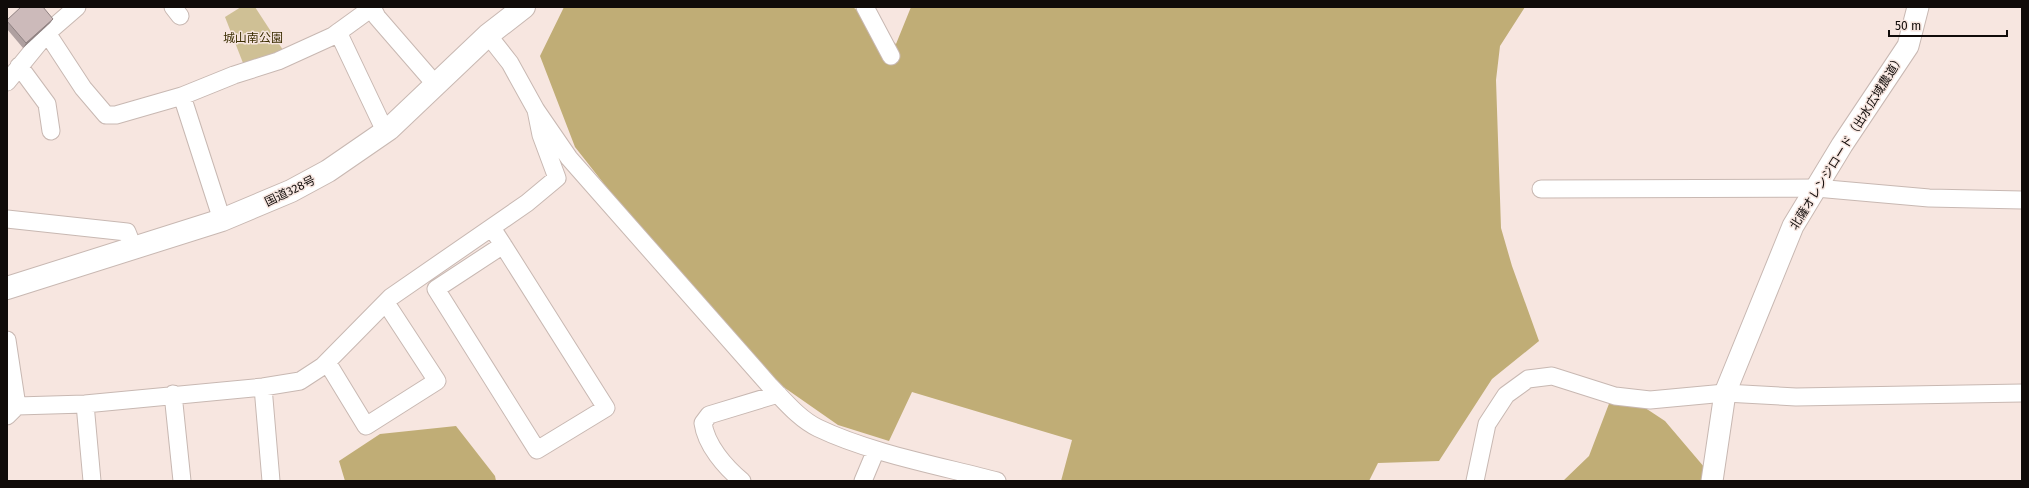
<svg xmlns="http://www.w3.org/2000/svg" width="2029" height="488" font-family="'Fira Sans','Noto Sans JP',sans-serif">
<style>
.green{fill:#cfc095}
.forest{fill:#c0ad76}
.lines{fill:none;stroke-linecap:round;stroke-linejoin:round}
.minor-casing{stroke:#c8b8b2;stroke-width:19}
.tertiary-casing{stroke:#c8b8b2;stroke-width:23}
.trunk-casing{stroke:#c8b8b2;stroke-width:24}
.minor{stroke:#fff;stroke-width:17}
.tertiary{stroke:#fff;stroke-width:21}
.trunk{stroke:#fff;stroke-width:22}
.wall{fill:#afa0a0}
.shaded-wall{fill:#8f8282}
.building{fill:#ccbaba;stroke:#8f8282}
.labels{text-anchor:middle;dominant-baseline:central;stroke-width:3;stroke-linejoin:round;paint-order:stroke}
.park-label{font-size:12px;fill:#3a2d00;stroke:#f7e6e0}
.street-label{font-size:12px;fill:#100b09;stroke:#f7e6e0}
</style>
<rect width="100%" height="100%" fill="#f7e6e0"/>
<path class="green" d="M241,7H255L283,50L243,63L225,17Z"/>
<path class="forest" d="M564,7H853L896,44L911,7H1525L1500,46L1496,80L1501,228L1512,266L1539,341L1492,379L1439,461L1378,463L1369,481H1061L1072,440L912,392L889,441L838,425L755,367L679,279L575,147L540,56Z
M1615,388L1665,421L1716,481H1563L1589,456Z
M456,426L495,476L496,481H345L339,461L380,434Z"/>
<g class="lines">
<g class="minor-casing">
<path id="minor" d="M173,7L180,16
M372,7L377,17L436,85
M865,7L891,56
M338,32L385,131
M47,33L83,88L106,115H116L182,96
M488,35L510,63L536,110L569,158L770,386C784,400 799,419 818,428C870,453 940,466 997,481
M19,66L47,104L51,131
M7,82L47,33L77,7
M1541,189L1816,188L1929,198L2022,200
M7,219L127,232L133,247
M222,220L182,96L234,75L278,61L333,36L373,7
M492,228L503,245L606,408L537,450L436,289L503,245
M7,340L17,406L85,404L263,387L300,381L323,366L391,297L527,203L557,178L541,135L536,110
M327,362L366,426L437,381L386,303
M263,387L271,481
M173,394L182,481
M85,404L92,481
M7,416L17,406
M742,481C725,467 706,445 703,423L709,415L778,394
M863,481L876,450
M1475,481L1487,424L1506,395L1528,379L1552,376L1615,396L1650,400L1725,393L1796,397L2022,393"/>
</g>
<g class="tertiary-casing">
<path id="tertiary" d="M1712,481L1725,393L1793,226L1842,145L1908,46L1918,7"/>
</g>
<g class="trunk-casing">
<path id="trunk" d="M7,288L222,220L291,191L328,171L389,129L488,35L524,7"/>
</g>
<use href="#minor" class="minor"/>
<use href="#tertiary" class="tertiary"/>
<use href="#trunk" class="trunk"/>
</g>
<path class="wall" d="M53,19L50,23L23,48L7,29V20Z"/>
<path class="shaded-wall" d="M53,19L50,23L23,48L26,43Z"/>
<path class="building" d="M21,7H43L53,19L26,43L7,21V20Z"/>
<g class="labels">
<g class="park-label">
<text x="253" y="38">城山南公園</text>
</g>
<g class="street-label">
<text transform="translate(1847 142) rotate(-58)">北薩オレンジロード（出水広域農道）</text>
<text transform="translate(290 191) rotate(-26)">国道328号</text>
</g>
</g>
<rect width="2029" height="488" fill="none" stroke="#100b09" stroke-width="16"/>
<path d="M1889 30v6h118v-6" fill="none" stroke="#100b09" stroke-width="2"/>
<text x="1895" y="30" font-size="12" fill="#100b09" stroke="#f7e6e0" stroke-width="3" paint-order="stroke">50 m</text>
</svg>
